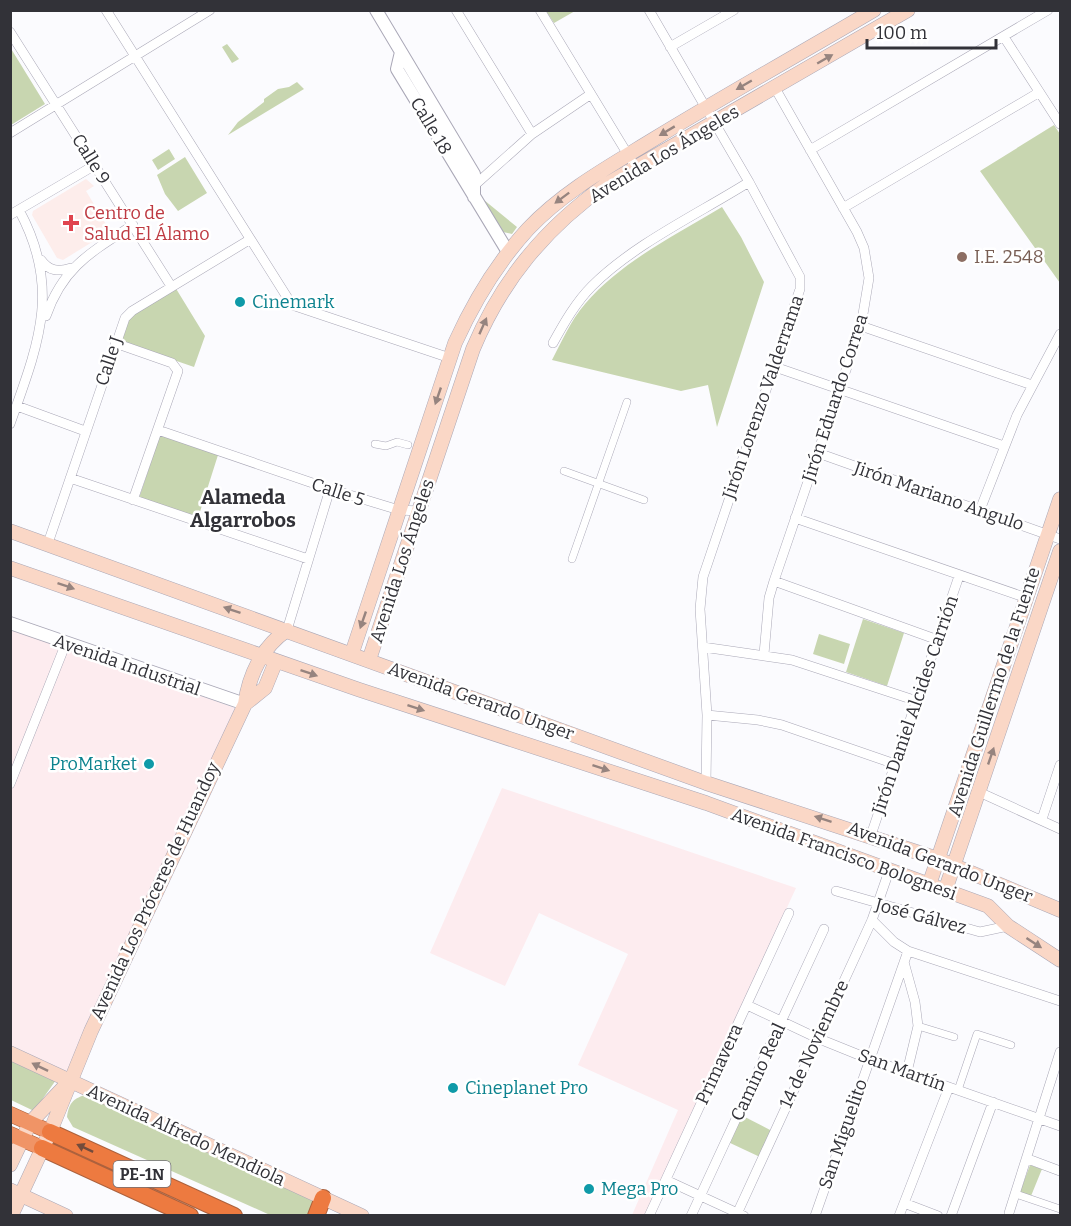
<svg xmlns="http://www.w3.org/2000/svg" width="1071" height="1226" font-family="Bitter,serif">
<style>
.industrial{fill:#fdecef}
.medical{fill:#fdedeb}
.green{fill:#c8d6b0}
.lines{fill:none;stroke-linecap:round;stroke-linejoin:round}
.pedestrian-casing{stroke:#aaa8b7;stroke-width:8}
.minor-casing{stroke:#aaa8b7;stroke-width:10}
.tertiary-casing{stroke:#aaa8b7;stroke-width:14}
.secondary-casing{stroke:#aaa8b7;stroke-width:15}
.trunk-casing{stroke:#ac613d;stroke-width:16}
.motorway-casing{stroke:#ac613d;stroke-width:18}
.pedestrian{stroke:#fff;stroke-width:7}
.minor{stroke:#fff;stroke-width:9}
.tertiary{stroke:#fff;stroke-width:12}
.secondary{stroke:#fad7c6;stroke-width:14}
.trunk{stroke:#f09466;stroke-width:15}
.motorway{stroke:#ed7a40;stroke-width:16}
.oneway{fill:#96847f}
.oneway2{fill:#734b3b}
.health-dot{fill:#e0444e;stroke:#fff;stroke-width:2}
.education-dot{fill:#8d6e63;stroke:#fff;stroke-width:2}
.culture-dot{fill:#0f9aa8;stroke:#fff;stroke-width:2}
.labels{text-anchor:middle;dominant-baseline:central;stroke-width:5;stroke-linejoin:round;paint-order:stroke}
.shield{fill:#fff;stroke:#707074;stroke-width:1.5}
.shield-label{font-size:16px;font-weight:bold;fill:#323238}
.street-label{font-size:18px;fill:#323238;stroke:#fff}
.health-label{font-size:18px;fill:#be3a42;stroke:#fff;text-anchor:start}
.education-label{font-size:18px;fill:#785e54;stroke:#fff;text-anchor:start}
.culture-label{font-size:18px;fill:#0d838f;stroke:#fff;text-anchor:start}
.neighbourhood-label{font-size:20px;font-weight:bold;fill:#323238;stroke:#fff}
</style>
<rect width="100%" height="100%" fill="#fbfbfe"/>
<path class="industrial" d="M10,627L235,708L68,1075L11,1048Z
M502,788L796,888L645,1215H632L678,1110L578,1065L628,954L539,913L505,986L430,953Z"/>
<path class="medical" d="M86,179L94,186L86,191L110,231L63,260L57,258L32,215L33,211Z"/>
<path class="green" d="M546,11H575L554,23Z
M227,44L239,59L232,63L222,47Z
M10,47L45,104L11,125H10Z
M297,82L304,89L228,135L238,122L264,102V99L278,89L289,87Z
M1054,125L1060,134V283L980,171Z
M169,149L175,159L158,170L152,160Z
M185,157L207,193L178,211L165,194L157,175Z
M484,200L517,227L512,234L503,232Z
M722,207L741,237L764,282L717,427L708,385L681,391L552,360C562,341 571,320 585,304C622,261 674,236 722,207Z
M175,287L205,336L194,367L119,341L127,319Z
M160,435L218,455L198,518L139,498Z
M863,619L904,633L887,686L846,672Z
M819,634L850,644L844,664L813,654Z
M11,1059L56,1080L34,1111L11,1100Z
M85,1095L315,1201L308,1215H270L73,1127L67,1117C69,1104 72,1099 85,1095Z
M741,1115L772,1131L760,1157L728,1142Z
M1030,1165L1042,1169L1031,1196L1020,1192Z"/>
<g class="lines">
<g class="pedestrian-casing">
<path id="pedestrian" d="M375,444L386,446L397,442L408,445
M564,471L644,500
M572,559L627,402
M918,1026L954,1037
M958,1090L977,1034L1011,1045
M1016,1194L1060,1209"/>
</g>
<g class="minor-casing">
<path id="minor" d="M106,10L292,305L450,358
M456,10L532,134
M540,10L636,168
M649,10L749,182L800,277V289L703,577L700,609L707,715L706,783
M10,32L171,286
M1004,37L1060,124
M670,47L734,10
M10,133L210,10
M810,150L1048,10
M476,184L532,134L591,94
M843,208L1038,93
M10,215L95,165
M41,260C49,271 58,272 71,268
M46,316C63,267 91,252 133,225
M861,326L1032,385
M115,343L172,363L178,371L133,500
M553,343C564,323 576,302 592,286C634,244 698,214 749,182
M775,367L1004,446
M17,406L85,431
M10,424C38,345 62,289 19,210
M158,430L330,489L399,510L419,511
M818,453L1060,539
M70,478L308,559
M980,510L1017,415L1060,334
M795,518L1027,598
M47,546L125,318L132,311L249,240
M774,581L938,640
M287,630L330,489
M703,647L792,660L917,701
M764,654L769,598L774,581L861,326L869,278L864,248L857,232L775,88
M707,715L758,720L782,725L895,764
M10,784L66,643
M979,792L1060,829
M1042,819L1060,765
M871,835L959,576
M836,891L980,932L1008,926
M872,920L894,942L908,951L1060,1001
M904,962L915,1002L918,1026L907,1072
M747,1005L817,1038L869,1059L1060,1126
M1028,1159L1060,1171
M666,1180L744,1216
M904,1203L938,1216
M1009,1213L1060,1052
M649,1216L789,913
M691,1216L824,929
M736,1216L872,920L889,871
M815,1216L908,951
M899,1216L949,1087
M951,1216L993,1102"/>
</g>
<g class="tertiary-casing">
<path id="tertiary" d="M376,10L474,174V197
M401,52L397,69L508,252
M10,623L245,704"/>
</g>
<g class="secondary-casing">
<path id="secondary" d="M10,531L706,783L938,859L1060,910
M10,568L360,690L706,803L988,906L1008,926L1060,960
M352,653L455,343C474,301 497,263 528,229C564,191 610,166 654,139C726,95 801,53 874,10
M369,660L473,349C502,280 545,228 607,184L908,10
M245,704L265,688L276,661
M929,885L1060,499
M945,891L1060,551
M10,1053L362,1216
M10,1165L30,1123L64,1087
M10,1190L66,1216
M11,1216L50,1132L91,1031L245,704C249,675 262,647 287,630"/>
</g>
<g class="trunk-casing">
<path id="trunk" d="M10,1114L50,1132
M10,1134L42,1148"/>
</g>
<g class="motorway-casing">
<path id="motorway" d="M50,1132L234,1216
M42,1148L190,1216
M316,1216L323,1198"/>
</g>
<use href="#pedestrian" class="pedestrian"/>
<use href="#minor" class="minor"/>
<use href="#tertiary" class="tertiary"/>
<use href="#secondary" class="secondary"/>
<use href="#trunk" class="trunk"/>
<use href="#motorway" class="motorway"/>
</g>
<defs><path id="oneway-solid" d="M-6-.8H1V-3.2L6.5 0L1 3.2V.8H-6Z" transform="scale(1.5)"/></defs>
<g class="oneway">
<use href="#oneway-solid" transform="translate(825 59) rotate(-30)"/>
<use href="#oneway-solid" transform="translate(744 85) rotate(150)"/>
<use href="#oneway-solid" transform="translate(667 131) rotate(149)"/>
<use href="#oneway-solid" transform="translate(562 198) rotate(143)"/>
<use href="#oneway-solid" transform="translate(483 326) rotate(-66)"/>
<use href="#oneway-solid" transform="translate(438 396) rotate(109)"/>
<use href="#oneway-solid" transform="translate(66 586) rotate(19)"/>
<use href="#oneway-solid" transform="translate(232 610) rotate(-161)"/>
<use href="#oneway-solid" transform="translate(363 620) rotate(109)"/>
<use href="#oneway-solid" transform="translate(309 673) rotate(19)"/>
<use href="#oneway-solid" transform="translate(416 708) rotate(18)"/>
<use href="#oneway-solid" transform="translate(991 756) rotate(-71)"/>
<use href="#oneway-solid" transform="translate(601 768) rotate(18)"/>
<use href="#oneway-solid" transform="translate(823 819) rotate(-162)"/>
<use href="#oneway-solid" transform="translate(1034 943) rotate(33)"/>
<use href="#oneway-solid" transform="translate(40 1067) rotate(-154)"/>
</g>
<use class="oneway2" href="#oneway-solid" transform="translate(85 1148) rotate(-155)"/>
<path class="health-dot" d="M68 214h6v6h6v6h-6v6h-6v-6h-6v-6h6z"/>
<circle class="education-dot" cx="962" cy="257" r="6"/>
<g class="culture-dot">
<circle cx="240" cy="302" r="6"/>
<circle cx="149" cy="764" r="6"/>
<circle cx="453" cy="1088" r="6"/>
<circle cx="589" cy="1189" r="6"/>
</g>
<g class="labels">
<rect class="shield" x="113.5" y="1161" width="57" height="26" rx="4.5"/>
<g class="shield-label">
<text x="142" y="1174">PE-1N</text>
</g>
<g class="street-label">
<text transform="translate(431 126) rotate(59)">Calle 18</text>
<text transform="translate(664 154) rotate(-31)">Avenida Los Ángeles</text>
<text transform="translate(91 159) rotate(58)">Calle 9</text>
<text transform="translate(109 361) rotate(-72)">Calle J</text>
<text transform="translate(763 397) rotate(-71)">Jirón Lorenzo Valderrama</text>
<text transform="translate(835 398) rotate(-72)">Jirón Eduardo Correa</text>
<text transform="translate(338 492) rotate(18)">Calle 5</text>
<text transform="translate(939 496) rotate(19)">Jirón Mariano Angulo</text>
<text transform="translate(402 561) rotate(-72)">Avenida Los Ángeles</text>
<text transform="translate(127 665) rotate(19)">Avenida Industrial</text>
<text transform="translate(994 692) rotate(-72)">Avenida Guillermo de la Fuente</text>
<text transform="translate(481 701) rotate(20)">Avenida Gerardo Unger</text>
<text transform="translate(915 705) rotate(-71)">Jirón Daniel Alcides Carrión</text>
<text transform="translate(844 854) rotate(20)">Avenida Francisco Bolognesi</text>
<text transform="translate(940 862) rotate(21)">Avenida Gerardo Unger</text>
<text transform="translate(155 891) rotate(-65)">Avenida Los Próceres de Huandoy</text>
<text transform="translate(921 916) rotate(15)">José Gálvez</text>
<text transform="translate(814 1044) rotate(-65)">14 de Noviembre</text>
<text transform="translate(719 1064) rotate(-65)">Primavera</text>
<text transform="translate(902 1070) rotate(20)">San Martín</text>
<text transform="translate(758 1072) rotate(-65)">Camino Real</text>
<text transform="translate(843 1134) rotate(-71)">San Miguelito</text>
<text transform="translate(186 1135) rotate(25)">Avenida Alfredo Mendiola</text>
</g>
<g class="health-label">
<text x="84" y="213">Centro de<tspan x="84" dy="21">Salud El Álamo</tspan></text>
</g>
<g class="education-label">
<text x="974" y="257">I.E. 2548</text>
</g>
<g class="culture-label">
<text x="252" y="302">Cinemark</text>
<text x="137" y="764" text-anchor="end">ProMarket</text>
<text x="465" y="1088">Cineplanet Pro</text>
<text x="601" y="1189">Mega Pro</text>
</g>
<g class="neighbourhood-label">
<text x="243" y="497">Alameda<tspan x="243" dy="23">Algarrobos</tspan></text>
</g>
</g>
<rect width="1071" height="1226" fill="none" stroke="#323238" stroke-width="24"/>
<path d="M867 39v9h129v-9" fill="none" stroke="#323238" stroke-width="3"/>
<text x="876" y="39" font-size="18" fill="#323238" stroke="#ffffff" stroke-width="4.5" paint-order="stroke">100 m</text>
</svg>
